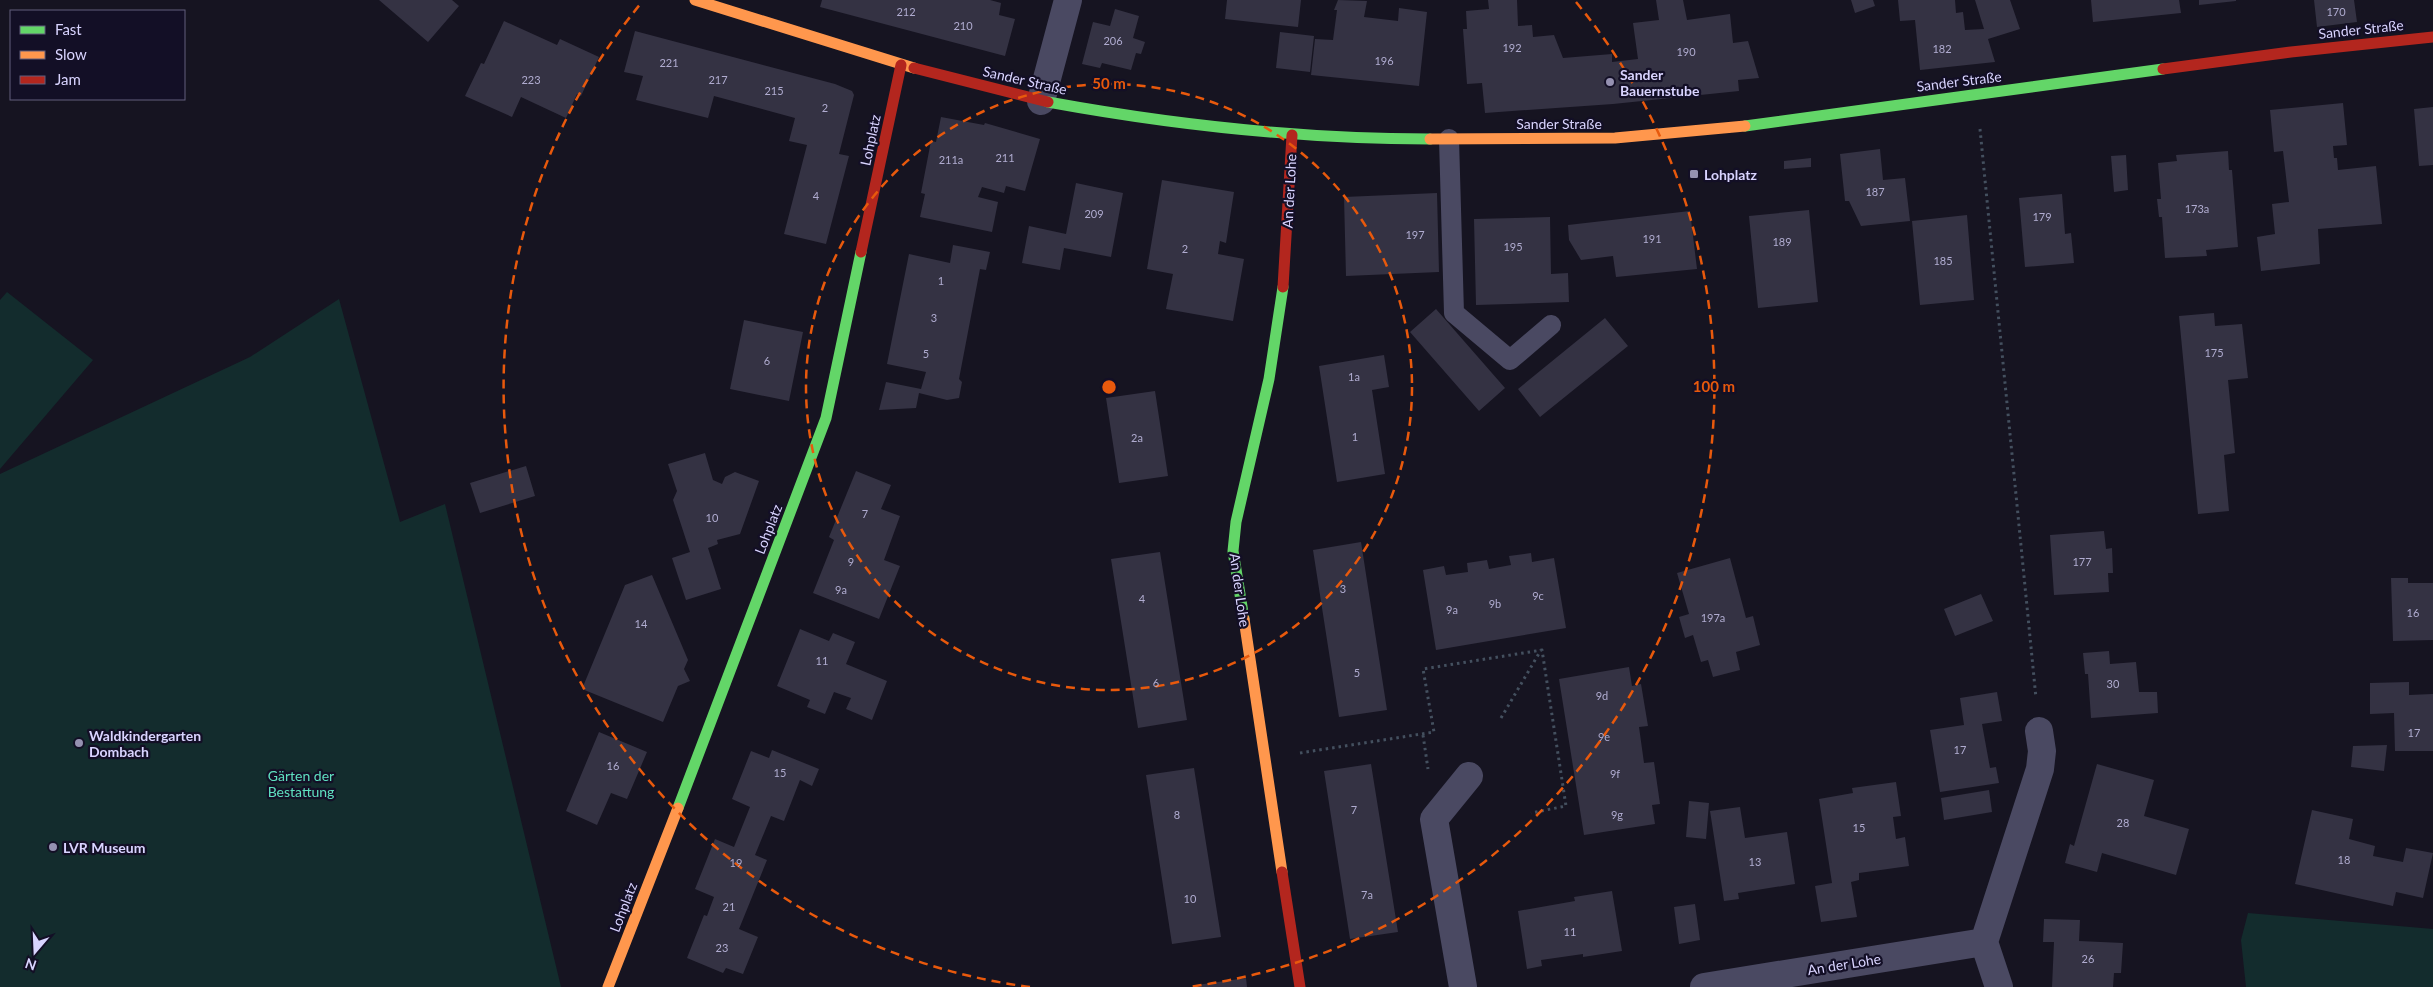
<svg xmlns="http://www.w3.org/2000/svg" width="2433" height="987" font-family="Lato,sans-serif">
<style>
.green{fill:#132c2d}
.building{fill:#343243}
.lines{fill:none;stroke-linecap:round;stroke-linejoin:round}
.path{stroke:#44505f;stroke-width:3;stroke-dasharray:2.5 4;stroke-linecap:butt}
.lane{stroke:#4a4962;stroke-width:20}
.street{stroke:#4a4962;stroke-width:28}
.fast{stroke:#63d668;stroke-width:11}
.slow{stroke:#ff974d;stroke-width:11}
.jam{stroke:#b3261e;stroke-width:11}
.ring{fill:none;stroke:#e8590c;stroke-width:2.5;stroke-dasharray:9 6}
.poi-dot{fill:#9591b1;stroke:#130f26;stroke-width:2}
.labels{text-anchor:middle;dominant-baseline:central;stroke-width:4.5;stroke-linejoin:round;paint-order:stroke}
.number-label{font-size:11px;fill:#b0acd0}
.street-label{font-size:14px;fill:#d9d4ff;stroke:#130f26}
.poi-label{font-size:14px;font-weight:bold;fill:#d9d4ff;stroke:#130f26;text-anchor:start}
.park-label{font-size:14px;fill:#5fe0c0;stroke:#130f26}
.centre{fill:#e8590c;stroke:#130f26;stroke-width:2.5}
.ring-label{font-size:15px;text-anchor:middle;font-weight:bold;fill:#e8590c;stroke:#130f26;stroke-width:4.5;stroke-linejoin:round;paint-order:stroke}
</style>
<rect width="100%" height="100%" fill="#161421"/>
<path class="green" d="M7,292L93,360L0,469V300Z
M339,299L400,522L445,504L561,987H0V474L250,357Z
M2248,913L2433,929V987H2246L2241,940Z"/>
<path class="building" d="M379,0H452L459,6L428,42Z
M822,0H990L1001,3L999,15L1015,19L1005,56L820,7Z
M1227,0H1301L1298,27L1225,19Z
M1338,0L1367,1L1364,17L1398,21L1399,8L1427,12L1419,86L1311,75L1315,39L1333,40L1337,10H1334Z
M1488,0H1517L1518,26L1532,25L1533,37L1554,35L1563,58L1612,54V62L1638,59L1633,23L1659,20L1656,0H1683L1687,20L1730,14L1733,43L1748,41L1759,78L1738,80L1739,91L1613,104L1485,113L1482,83L1467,84L1463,29H1467L1466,11L1489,9Z
M1851,0H1873L1875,6L1855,13Z
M1898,0H1955L1956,13L1963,12L1965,30L1984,29L1975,0H2010L2020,29L1988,39L1995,62L1920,70L1915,20L1900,21Z
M2091,0H2179L2181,13L2093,22Z
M2199,0H2236V1L2199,5Z
M2314,0H2354L2357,22L2317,27Z
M1115,9L1139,16L1133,38L1145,42L1141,54L1136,53L1131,70L1102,63L1100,68L1082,64L1093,22L1110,26Z
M504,21L557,45L560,39L599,57L581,96L577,94L566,118L521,97L512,117L465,96L481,63L484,64Z
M635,31L835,84L852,91L854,95L839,154L849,156L826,244L784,234L807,145L789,141L795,118L714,96L708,118L636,100L643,76L624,72Z
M1280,32L1314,36L1310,72L1276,68Z
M2343,103L2347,145L2333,146L2334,158H2337L2338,170L2376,166L2382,224L2318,229L2320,264L2261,271L2257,237L2275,234L2272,204L2289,202L2283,151L2274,152L2270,110Z
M2433,107V165L2419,166L2414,109Z
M941,117L984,125L985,123L1040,139L1025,191L1006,186L1004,193L982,187L978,197L998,202L992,232L920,217L925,194L921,193L931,141L936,142Z
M1880,149L1883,180L1905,178L1910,221L1861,226L1849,201H1845L1840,154Z
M2228,151L2229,170H2232L2238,247L2206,250L2207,256L2165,258L2162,217H2159L2157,199H2161L2158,163L2177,161L2176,155Z
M2126,155L2128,190L2114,192L2111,156Z
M1811,158V167L1784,169V161Z
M1162,180L1234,192L1226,243L1220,241L1218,254L1244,259L1233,321L1166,309L1173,274L1147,269Z
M1076,183L1123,193L1111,257L1064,248L1060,270L1022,263L1029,226L1066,234Z
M1437,193L1439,272L1346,276L1344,197Z
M2062,194L2065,234L2071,233L2074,263L2025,267L2019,198Z
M1809,210L1818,302L1758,308L1749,216Z
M1690,211L1697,269L1616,277L1613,256L1581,260L1569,240L1568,225Z
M1967,215L1974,300L1920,305L1912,221Z
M1550,217L1551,274L1568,273L1569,302L1476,305L1474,219Z
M953,245L990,252L986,270L980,269L959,379L962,382L959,398L947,400L919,393L916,408L879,410L886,382L921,389L926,372L887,364L909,254L950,263Z
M1436,309L1505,388L1479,411L1410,332Z
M2214,313L2215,326L2242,324L2248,378L2228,380L2235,453L2224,455L2229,511L2198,514L2179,316Z
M1605,318L1628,346L1540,417L1518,389Z
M744,320L803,332L789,401L730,389Z
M1384,355L1389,387L1372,390L1385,474L1337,482L1319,366Z
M1155,391L1168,476L1119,483L1106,398Z
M705,453L713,480L722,484L725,477L735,472L759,481L740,534L717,540L718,544L708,548L721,589L686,600L672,558L690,552L673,500L677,491L668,464Z
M526,466L535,496L480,513L470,483Z
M856,471L891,485L881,509L900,516L884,560L900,566L879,619L813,593L834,540L829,537Z
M2104,531L2106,549L2112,548L2113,573H2108L2109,592L2054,595L2050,535Z
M1361,542L1387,710L1339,717L1313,550Z
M1160,552L1187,720L1138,728L1111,559Z
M1531,553L1532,562L1554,558L1566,628L1436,650L1423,570L1444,566L1446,575L1468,572L1467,563L1487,560L1489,569L1511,565L1509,556Z
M1730,558L1746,618L1753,616L1760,645L1736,652L1740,670L1713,677L1708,660L1701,662L1693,635L1685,638L1679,617L1689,614L1677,573Z
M652,575L688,660L684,669L690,681L678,686L663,722L582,689L625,585Z
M2391,578H2408V583H2433V640L2393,641Z
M1981,594L1993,621L1955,636L1944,609Z
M800,629L829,641L833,633L855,642L846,664L887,681L872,720L846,709L851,698L834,692L825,714L807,707L810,700L777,686Z
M2109,651L2110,664L2136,662L2139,692H2157L2158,713L2091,718L2088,674H2085L2083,653Z
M1629,667L1632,686L1641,684L1648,726L1639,727L1644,763L1654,762L1660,804L1652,805L1655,824L1584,835L1559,679Z
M2409,682V695L2433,694V751H2395L2394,713L2370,714V683Z
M1997,692L2002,721L1982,724L1990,768L1996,767L1999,783L1940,792L1930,730L1964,725L1960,698Z
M599,732L647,752L627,799L611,793L597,825L566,811Z
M2387,745L2384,771L2351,767L2353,746Z
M772,750L819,769L812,786L800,780L784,821L771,816L755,855L767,860L739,929L758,937L743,974L726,968L723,973L687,958L704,915L707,916L714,897L695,889L715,839L734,847L750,807L732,799L751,751L769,758Z
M1371,764L1398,932L1350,939L1324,771Z
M2097,764L2154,780L2144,816L2189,829L2176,875L2102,853L2097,872L2065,863L2070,844L2074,846Z
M1194,768L1221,937L1172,944L1146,775Z
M1896,782L1901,816L1893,817L1896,839L1905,837L1909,866L1859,873V880L1851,882L1857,917L1821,922L1815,886L1832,883L1819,799L1853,793L1852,788Z
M1989,790L1992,812L1944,820L1941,798Z
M1689,801L1709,803L1706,839L1686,837Z
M1740,807L1745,838L1787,832L1795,884L1738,893L1739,899L1724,901L1710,811Z
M2312,810L2353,819L2349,839L2375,846L2373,856L2403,862L2406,848L2433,853L2423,898L2396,892L2393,906L2295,884Z
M1612,891L1622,951L1583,957V954L1541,960L1542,966L1527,969L1518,911L1575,901L1574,897Z
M1695,904L1700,940L1679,944L1674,907Z
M2044,919L2080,920L2079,941L2123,943L2121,973H2114L2113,987H2052L2054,942H2043Z
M1246,978L1247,987H1197V985Z"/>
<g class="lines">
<path class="path" d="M1980,129L2036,698
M1501,718L1541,650
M1423,735L1428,769
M1300,753L1434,732L1423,669L1542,650L1566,806L1531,813"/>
<path class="lane" d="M1449,139L1454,313L1510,360L1551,325"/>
<path class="street" d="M1041,101L1068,0
M1463,987L1434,819L1469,776
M1704,987L1984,942
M1999,987L1984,942L2040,769L2042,751L2039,731"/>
<path class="fast" d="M1048,102C1174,125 1302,139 1430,139
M1745,126L2163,69
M1244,619L1233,551L1236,522L1269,379L1283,287
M678,808L826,418L861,252"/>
<path class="slow" d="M695,0L914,68
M1430,139L1615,138L1745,126
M1244,619L1282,872
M608,987L678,808"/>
<path class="jam" d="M914,68L1048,102
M2163,69L2291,52L2433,37
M861,252L901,65
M1283,287L1292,135
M1282,872L1300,987"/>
</g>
<g class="ring">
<circle cx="1109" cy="387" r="303"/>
<path d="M1030 987A605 605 0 0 1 642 2M1576 2A605 605 0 0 1 1188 987"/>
</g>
<g class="poi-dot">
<circle cx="1610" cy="82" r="5"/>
<rect x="1689" y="169" width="10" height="10" rx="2.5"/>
<circle cx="79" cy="743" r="5"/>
<circle cx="53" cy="847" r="5"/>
</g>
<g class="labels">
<g class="number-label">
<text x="906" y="11">212</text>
<text x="2336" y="11">170</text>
<text x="963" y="25">210</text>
<text x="1113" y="40">206</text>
<text x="1512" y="47">192</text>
<text x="1942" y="48">182</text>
<text x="1686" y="51">190</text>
<text x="1384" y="60">196</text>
<text x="669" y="62">221</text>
<text x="531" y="79">223</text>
<text x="718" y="79">217</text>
<text x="774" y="90">215</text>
<text x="825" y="107">2</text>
<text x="1005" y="157">211</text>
<text x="951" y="159">211a</text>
<text x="1875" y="191">187</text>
<text x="816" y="195">4</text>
<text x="2197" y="208">173a</text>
<text x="1094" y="213">209</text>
<text x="2042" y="216">179</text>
<text x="1415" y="234">197</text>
<text x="1652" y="238">191</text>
<text x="1782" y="241">189</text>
<text x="1513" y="246">195</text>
<text x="1185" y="248">2</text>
<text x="1943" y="260">185</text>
<text x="941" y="280">1</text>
<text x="934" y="317">3</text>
<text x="2214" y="352">175</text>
<text x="926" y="353">5</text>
<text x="767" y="360">6</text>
<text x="1354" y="376">1a</text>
<text x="1355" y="436">1</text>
<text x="1137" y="437">2a</text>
<text x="865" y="513">7</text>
<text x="712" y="517">10</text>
<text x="851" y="561">9</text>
<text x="2082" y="561">177</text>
<text x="1343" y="588">3</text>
<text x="841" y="589">9a</text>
<text x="1538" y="595">9c</text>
<text x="1142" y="598">4</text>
<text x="1495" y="603">9b</text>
<text x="1452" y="609">9a</text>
<text x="2413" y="612">16</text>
<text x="1713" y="617">197a</text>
<text x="641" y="623">14</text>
<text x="822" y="660">11</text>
<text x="1357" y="672">5</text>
<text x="1156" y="682">6</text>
<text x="2113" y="683">30</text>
<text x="1602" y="695">9d</text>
<text x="2414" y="732">17</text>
<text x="1604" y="736">9e</text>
<text x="1960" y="749">17</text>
<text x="613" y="765">16</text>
<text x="780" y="772">15</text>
<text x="1615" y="773">9f</text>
<text x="1354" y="809">7</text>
<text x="1177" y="814">8</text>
<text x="1617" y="814">9g</text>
<text x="2123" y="822">28</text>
<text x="1859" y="827">15</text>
<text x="2344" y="859">18</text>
<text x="1755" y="861">13</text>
<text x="736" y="862">19</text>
<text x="1367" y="894">7a</text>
<text x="1190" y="898">10</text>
<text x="729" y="906">21</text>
<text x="1570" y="931">11</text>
<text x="722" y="947">23</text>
<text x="2088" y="958">26</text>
</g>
<g class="street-label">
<text transform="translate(2361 29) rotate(-6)">Sander Straße</text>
<text transform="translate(1025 80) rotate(13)">Sander Straße</text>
<text transform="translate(1959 81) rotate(-7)">Sander Straße</text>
<text x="1559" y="123">Sander Straße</text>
<text transform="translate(870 140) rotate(-78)">Lohplatz</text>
<text transform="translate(1289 191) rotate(-87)">An der Lohe</text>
<text transform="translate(768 529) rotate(-69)">Lohplatz</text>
<text transform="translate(1240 590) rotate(82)">An der Lohe</text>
<text transform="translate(623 907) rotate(-69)">Lohplatz</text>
<text transform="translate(1844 964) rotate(-9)">An der Lohe</text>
</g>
<g class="poi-label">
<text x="1620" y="74">Sander<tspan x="1620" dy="16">Bauernstube</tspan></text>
<text x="1704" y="174">Lohplatz</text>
<text x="89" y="735">Waldkindergarten<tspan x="89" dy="16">Dombach</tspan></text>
<text x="63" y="847">LVR Museum</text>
</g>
<g class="park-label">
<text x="301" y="775">Gärten der<tspan x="301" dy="16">Bestattung</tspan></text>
</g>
</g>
<circle cx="1109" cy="387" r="8" class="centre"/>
<g class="ring-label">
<text x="1109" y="89">50 m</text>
<text x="1714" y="392">100 m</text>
</g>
<rect x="10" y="10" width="175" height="90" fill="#130f26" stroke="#625e7d"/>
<rect x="20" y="26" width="25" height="8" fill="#63d668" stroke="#625e7d"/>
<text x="55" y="35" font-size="15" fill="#d9d4ff">Fast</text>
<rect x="20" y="51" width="25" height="8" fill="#ff974d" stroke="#625e7d"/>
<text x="55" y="60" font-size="15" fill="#d9d4ff">Slow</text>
<rect x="20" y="76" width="25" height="8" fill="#b3261e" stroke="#625e7d"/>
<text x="55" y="85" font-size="15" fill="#d9d4ff">Jam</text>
<g transform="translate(35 952) rotate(199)" stroke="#130f26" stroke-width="4" paint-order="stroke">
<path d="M0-4L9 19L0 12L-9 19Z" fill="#d9d4ff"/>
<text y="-8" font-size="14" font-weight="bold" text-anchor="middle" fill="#d9d4ff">N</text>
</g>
</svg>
